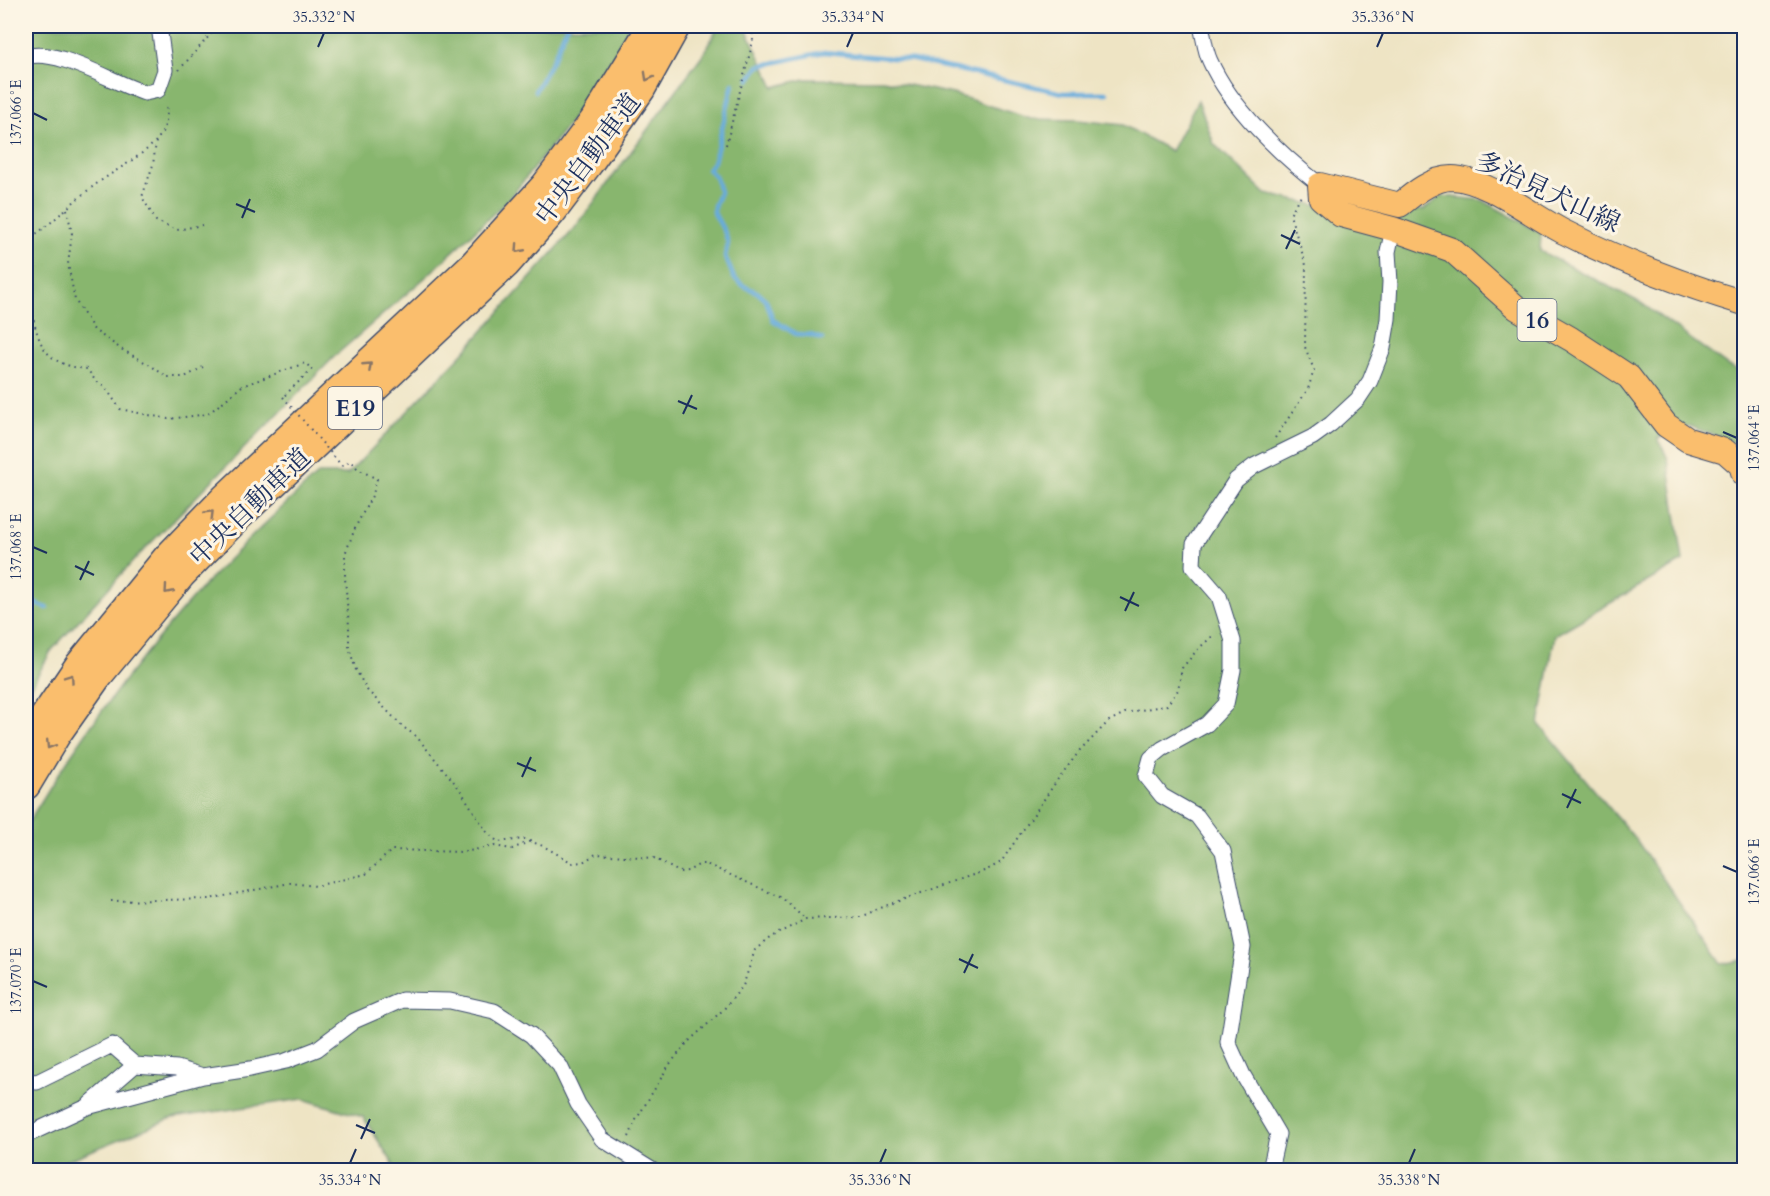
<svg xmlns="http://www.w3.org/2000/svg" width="1770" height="1196" font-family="Cardo,'Noto Serif JP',serif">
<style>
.forest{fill:#88b66e;stroke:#527266;stroke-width:1.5}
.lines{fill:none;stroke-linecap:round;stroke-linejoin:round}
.stream{stroke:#66abdc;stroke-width:4.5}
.street-casing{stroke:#3b4a6d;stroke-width:17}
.primary-casing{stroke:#3b4a6d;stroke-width:26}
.highway-casing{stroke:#3b4a6d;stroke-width:31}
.path{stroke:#3b4a6d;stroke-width:2;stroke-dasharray:1.5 4.5;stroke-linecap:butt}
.street{stroke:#fff;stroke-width:15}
.primary{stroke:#fabe6d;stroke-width:24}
.highway{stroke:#fabe6d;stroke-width:28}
.path-bridge{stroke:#3b4a6d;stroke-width:2;stroke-dasharray:1.5 4.5;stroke-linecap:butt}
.oneway{stroke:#8a7666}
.ticks{fill:none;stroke:#1b2f5e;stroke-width:2}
.labels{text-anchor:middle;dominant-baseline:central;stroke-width:6;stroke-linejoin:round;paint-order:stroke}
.shield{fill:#fcf5e5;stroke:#5e6a86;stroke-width:1.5}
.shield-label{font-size:24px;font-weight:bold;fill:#1b2f5e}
.street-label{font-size:26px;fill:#1b2f5e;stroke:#fcf5e5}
.neatline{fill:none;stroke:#1b2f5e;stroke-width:2}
.ticks-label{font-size:15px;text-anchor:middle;fill:#1b2f5e}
</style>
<rect width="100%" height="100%" fill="#fcf5e5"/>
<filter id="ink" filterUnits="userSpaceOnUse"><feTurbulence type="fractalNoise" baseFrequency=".0167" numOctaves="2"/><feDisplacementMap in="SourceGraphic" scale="12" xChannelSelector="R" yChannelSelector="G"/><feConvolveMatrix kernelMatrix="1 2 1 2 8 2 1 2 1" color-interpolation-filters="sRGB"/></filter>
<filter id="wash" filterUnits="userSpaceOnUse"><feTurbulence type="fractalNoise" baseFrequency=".008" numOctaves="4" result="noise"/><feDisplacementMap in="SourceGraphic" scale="24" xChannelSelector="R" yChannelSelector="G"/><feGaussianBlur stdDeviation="1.35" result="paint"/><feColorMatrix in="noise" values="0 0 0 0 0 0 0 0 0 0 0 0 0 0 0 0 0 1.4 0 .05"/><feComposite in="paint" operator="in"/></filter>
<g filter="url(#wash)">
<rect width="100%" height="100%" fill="#eee4c4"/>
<path class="forest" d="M26,26H629L622,42L571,121L509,199L427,276L336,355L136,558L51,651L26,696Z
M718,26H745L774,87L805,79L883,80L953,94L1031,119L1078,120L1123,125L1171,151L1198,100L1214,144L1266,194L1352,213L1423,210L1442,196L1482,200L1541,233L1540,251L1641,303L1728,366L1744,373V447L1690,426L1658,438L1668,459L1683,561L1555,635L1539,724L1637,841L1722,964L1744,960V1170H397L363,1117L303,1099L172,1118L44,1170H26V826C75,744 134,663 198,592C236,550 277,512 318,474H348L464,352L575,228L706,50Z"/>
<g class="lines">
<path class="stream" d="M749,80L759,66L824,52L913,60L1063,93H1107
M733,84L714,161L708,169L715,176L720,192L714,206V213L725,233L728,243L725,256L734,278L744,286L757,292L766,300L773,320L796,334L810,335L822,339
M535,91L553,59L567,26
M26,600L47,608"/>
</g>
</g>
<g filter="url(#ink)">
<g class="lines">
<g class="street-casing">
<path id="street" d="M1201,26C1204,37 1205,51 1210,61C1231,108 1280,154 1320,185
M26,57C57,47 113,83 145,93L158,90L165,70L159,26
M26,1081L37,1082L112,1045L135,1065L177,1068L203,1076
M90,1104L135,1065
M26,1137L29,1134L87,1107L203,1076L250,1069L286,1061L317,1049L354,1021L402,1000L450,1001L494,1011L531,1035L560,1066L578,1104L602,1139L652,1170
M1270,1170L1278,1134L1243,1075L1228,1042L1243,947L1223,851L1197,816L1162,796L1146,776L1151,758L1162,749L1207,724L1226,704L1233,670V641L1219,596L1193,566L1194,544L1236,480L1254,466L1313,437L1331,424L1358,399L1370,381L1383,348L1388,319L1390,282L1388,252L1393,229"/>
</g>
<g class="primary-casing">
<path id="primary" d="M1744,303C1684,285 1623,262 1566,233C1535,218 1487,179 1452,178C1433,178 1414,193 1400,205L1320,185L1321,198L1341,215L1393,229L1452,250L1517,308L1571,339L1629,377L1666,425L1688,440L1725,451L1741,465L1744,475"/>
</g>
<g class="highway-casing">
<path id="highway" d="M26,744L80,664L166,559L225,498L474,264L545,186L593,122L652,26
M26,785L56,735L97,677L181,575L241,514L506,264L552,212L589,163L641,89L676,26"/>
</g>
<path class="path" d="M179,70L218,26
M156,142L153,165L142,197L156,221L177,230L202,225
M726,145L753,41L752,26
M67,209L72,234L68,264L75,300L94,330L121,349L150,365L167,377H185L203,367
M26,240C51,226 68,205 91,188C110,173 138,159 155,142C164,133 170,116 165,104
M26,291C39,333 34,364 87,369L95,380L106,388L120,409L168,419L208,414L242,386L305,363L312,369L283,397
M1275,438L1308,389L1314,370L1305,347L1306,265L1290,215L1298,199L1302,196
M342,466L350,461L358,469L377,479L373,494L356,526L345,554V578L349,626V648L356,670L367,690L403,727L416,736L459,788L486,831L498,842L524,839L543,846L573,863L583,862L596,854L654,858L679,872L688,871L700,864H706L782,898L806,919
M111,901L209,899L290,883L316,886L366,874L392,850L464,852L494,846L512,849L531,841
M629,1137L636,1120L669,1065L688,1042L723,1010L743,986L755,950L771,937L806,919L860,917L890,904L987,870L1001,862L1058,779L1078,753L1109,721L1125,713L1167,705L1178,690L1182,668L1198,649L1215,634"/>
<use href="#street" class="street"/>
<use href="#primary" class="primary"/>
<use href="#highway" class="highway"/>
<path class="path-bridge" d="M283,397L342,466"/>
</g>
<defs><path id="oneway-chevron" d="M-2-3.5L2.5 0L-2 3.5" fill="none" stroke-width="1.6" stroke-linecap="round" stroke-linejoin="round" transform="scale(1.5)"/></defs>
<g class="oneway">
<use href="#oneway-chevron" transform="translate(648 77) rotate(119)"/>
<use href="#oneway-chevron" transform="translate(519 249) rotate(132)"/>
<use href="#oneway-chevron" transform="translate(368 366) rotate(-43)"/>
<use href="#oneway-chevron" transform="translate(210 514) rotate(-45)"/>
<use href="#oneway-chevron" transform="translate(168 590) rotate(131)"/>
<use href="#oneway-chevron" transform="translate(70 678) rotate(-55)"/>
<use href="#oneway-chevron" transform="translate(50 745) rotate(122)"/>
</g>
</g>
<path class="ticks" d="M318,47L324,33M847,47L853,33M1377,47L1383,33M33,113L47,120M236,204L255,212M242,218L250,199M1281,235L1300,244M1286,249L1295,230M678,401L697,409M683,414L692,395M1723,432L1737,438M33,547L47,553M75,566L94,575M80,580L89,561M1120,597L1139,606M1125,611L1134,592M517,763L536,771M522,777L531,757M1562,794L1581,803M1567,808L1576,789M1723,866L1737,872M959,959L978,968M964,973L973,954M33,981L47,987M356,1125L375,1133M361,1139L370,1119M350,1163L356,1149M880,1163L886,1149M1409,1163L1415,1149"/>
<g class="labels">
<g class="shield">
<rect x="1517.5" y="299" width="39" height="42" rx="4.5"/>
<rect x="328" y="387" width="54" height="42" rx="4.5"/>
</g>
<g class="shield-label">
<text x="1537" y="320">16</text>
<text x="355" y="408">E19</text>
</g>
<g class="street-label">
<text transform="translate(588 159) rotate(-53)">中央自動車道</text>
<text transform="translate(1548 192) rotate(25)">多治見犬山線</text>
<text transform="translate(250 507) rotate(-44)">中央自動車道</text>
</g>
</g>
<rect width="1770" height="1196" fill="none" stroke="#fcf5e5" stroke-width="66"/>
<rect x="33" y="33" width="1704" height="1130" class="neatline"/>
<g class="ticks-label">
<text x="324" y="22">35.332°N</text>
<text x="853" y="22">35.334°N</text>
<text x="1383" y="22">35.336°N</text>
<text transform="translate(16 113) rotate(-90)" y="5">137.066°E</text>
<text transform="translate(1754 438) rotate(-90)" y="5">137.064°E</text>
<text transform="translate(16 547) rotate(-90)" y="5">137.068°E</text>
<text transform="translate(1754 872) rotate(-90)" y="5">137.066°E</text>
<text transform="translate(16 981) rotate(-90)" y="5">137.070°E</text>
<text x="350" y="1185">35.334°N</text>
<text x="880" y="1185">35.336°N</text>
<text x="1409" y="1185">35.338°N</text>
</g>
</svg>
